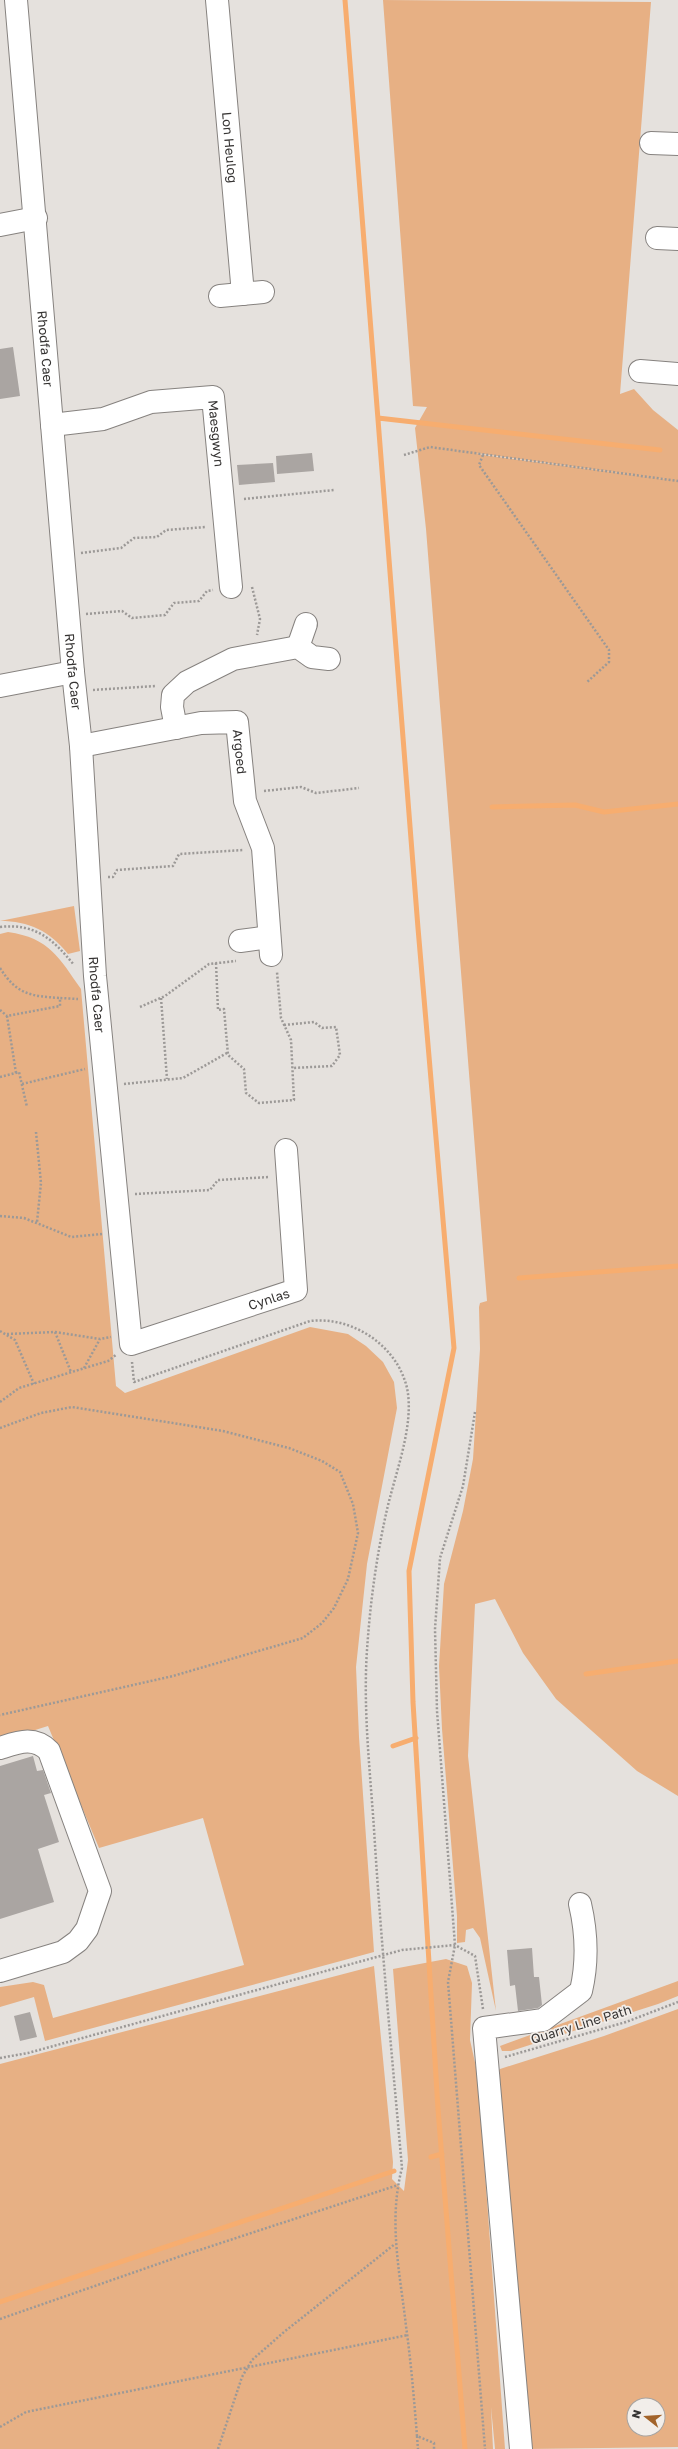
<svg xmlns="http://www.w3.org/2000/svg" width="678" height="2449" font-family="'Golos Text',sans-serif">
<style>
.green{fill:#e7b084;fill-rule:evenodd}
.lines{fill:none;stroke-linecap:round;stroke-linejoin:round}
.stream{stroke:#f7ad6f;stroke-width:5}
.building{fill:#aaa5a2}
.minor-casing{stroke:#86827f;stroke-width:24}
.path{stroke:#9c9997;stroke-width:2.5;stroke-dasharray:2 2;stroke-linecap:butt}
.minor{stroke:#fff;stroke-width:22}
.labels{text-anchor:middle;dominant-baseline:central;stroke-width:3.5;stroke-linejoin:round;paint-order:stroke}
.street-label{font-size:13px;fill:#363433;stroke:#f2eeea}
</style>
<rect width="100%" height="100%" fill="#e5e1dd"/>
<path class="green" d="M383,0L651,2L620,394L634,389L653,410L678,430V1796L637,1771L556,1699L523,1653L495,1599L475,1604L468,1756L496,2011L480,1938L473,1928L466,1930L465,1942L457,1943V1916L442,1729L439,1666L444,1584L463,1511L473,1459L480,1349L479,1307L480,1303L487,1301L426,529L415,428L427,407L413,406ZM476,453L665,479L483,455Z
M74,906L80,951L68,954C50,931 29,921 0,921Z
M8,932C50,938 59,958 81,989L116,1386L125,1393L310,1327L348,1334L366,1346L383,1362L394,1382L397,1408L367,1564L356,1667L359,1737L374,1952L45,2041L34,1997L0,2007V1987L33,1982L44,1985L53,2018L244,1965L203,1818L99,1848L48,1726L0,1741V934Z
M446,1959L467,1966L472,1983L470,2040L478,2076L505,2449H495L491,2407L493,2449H0V2064L374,1966L393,2162L392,2179L404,2191L408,2160L393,1969Z
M678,1981V1996L658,2004L511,2051H502L500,2046Z
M678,2009V2447L528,2449L496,2075L500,2069L604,2036ZM634,2405H658V2429H634Z"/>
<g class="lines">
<path class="stream" d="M345,0L418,928L454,1348L409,1571L413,1702L438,2109L465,2449
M378,418L660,450
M492,807L575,805L604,812L678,804
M519,1278L678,1266
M586,1674L678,1661
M393,1746L416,1738
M431,2157L442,2154
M0,2302L394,2171"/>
</g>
<path class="building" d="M13,347L20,396L0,399V349Z
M312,453L314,471L277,474L276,456Z
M273,463L275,482L239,485L237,465Z
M33,1756L37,1771L43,1770L51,1793L44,1795L59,1842L38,1849L54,1902L0,1919V1766Z
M532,1948L534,1977H539L542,2005L538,2008L518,2011L515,1985L510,1986L507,1950Z
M30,2012L37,2037L20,2041L14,2016Z"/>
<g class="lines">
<g class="minor-casing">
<g id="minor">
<path id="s1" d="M16,0L73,672L81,746L95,976L131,1344L296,1290L286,1150"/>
<path id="s2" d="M217,0L243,294"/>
<path d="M651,143L678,144"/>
<path d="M0,225L36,218"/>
<path d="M657,238L678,239"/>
<path d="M220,296L263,292"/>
<path d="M640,371L678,374"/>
<path id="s3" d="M52,425L103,419L151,402L213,397L231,587"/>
<path d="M298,647L306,624"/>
<path d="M0,686L73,672"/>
<path d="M176,728L172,707L173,695L187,682L233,659L298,647L312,657L329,659"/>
<path id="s4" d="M81,746L201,723L237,722L245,801L263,848L271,955"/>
<path d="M240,941L269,937"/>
<path d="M0,1748C19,1742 34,1736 49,1751L100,1891L87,1929L78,1941L63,1952L0,1971"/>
<path d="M521,2449L484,2028L543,2020L581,1991C588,1961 587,1934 580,1904"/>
</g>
</g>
<path class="path" d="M404,455L430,447L678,481
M483,455L479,465L609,650V662L586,683
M244,499L334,490
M81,553L121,548L134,538L157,537L166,530L206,527
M252,587L260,619L257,635
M86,614L122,611L132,618L165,615L174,603L199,601L207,591L213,590
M93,690L156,686
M264,791L301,787L316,793L359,788
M108,877H113L117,870L173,866L179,854L244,850
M0,927C35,923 53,939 74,965
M216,963L218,1010L224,1009L228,1055L244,1069L246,1093L259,1103L294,1100L291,1040L281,1018L277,972
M0,968C17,995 31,996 60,998
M161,998L167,1079
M140,1007L165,996L209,964L236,961
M0,1010L7,1016
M284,1025L314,1022L322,1028L336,1027L340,1055L332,1066L292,1068
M16,1073L7,1016L60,1006V998L78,999
M0,1077L19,1072L27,1107
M22,1084L85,1069
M124,1084L183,1078L227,1053
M36,1132L41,1183L37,1222
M135,1194L210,1190L218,1180L269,1177
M0,1216L24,1218L71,1237L102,1234
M0,1331L15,1340L34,1384
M55,1332L71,1372
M7,1334L55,1332L100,1339L111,1337
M132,1362L134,1382L310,1321C352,1316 397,1345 407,1388C415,1426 394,1476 386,1514C376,1559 370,1605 367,1650C363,1710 370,1770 374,1829C381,1943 392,2056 402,2168C388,2221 400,2273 406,2326C411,2362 414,2399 417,2436L434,2443V2449
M84,1368L100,1339
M0,1402L19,1388L108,1361L116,1355
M475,1412L463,1486L440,1558L435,1629L437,1711L455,1945L448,1982L485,2449
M0,1428L41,1413L72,1407L223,1431L289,1448L322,1461L340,1472L353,1504L358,1533L348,1579L334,1608L322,1623L303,1638L173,1676L0,1715
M505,2057L626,2022L678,2002
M0,2058L28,2053L402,1950L455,1945L475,1956L483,2009
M0,2319L178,2257L398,2185
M0,2427L26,2412L408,2335
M417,2436L418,2449
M218,2449L242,2377L252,2360L284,2332L395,2244"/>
<use href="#minor" class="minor"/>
</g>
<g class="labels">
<g class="street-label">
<text stroke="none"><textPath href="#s2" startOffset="148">Lon Heulog</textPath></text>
<text stroke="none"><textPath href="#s1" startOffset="350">Rhodfa Caer</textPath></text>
<text stroke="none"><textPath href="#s3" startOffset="201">Maesgwyn</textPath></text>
<text stroke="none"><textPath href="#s1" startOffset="674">Rhodfa Caer</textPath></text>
<text stroke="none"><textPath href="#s4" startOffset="188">Argoed</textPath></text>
<text stroke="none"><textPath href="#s1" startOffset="998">Rhodfa Caer</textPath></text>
<text stroke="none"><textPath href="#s1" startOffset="1494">Cynlas</textPath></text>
<text transform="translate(581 2024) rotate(-17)">Quarry Line Path</text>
</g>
</g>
<g transform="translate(646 2417) rotate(287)"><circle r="19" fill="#f2eeea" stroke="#a7a4a1"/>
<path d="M0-3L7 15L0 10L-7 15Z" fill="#a2632a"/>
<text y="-6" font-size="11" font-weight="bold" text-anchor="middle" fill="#363433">N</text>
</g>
</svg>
